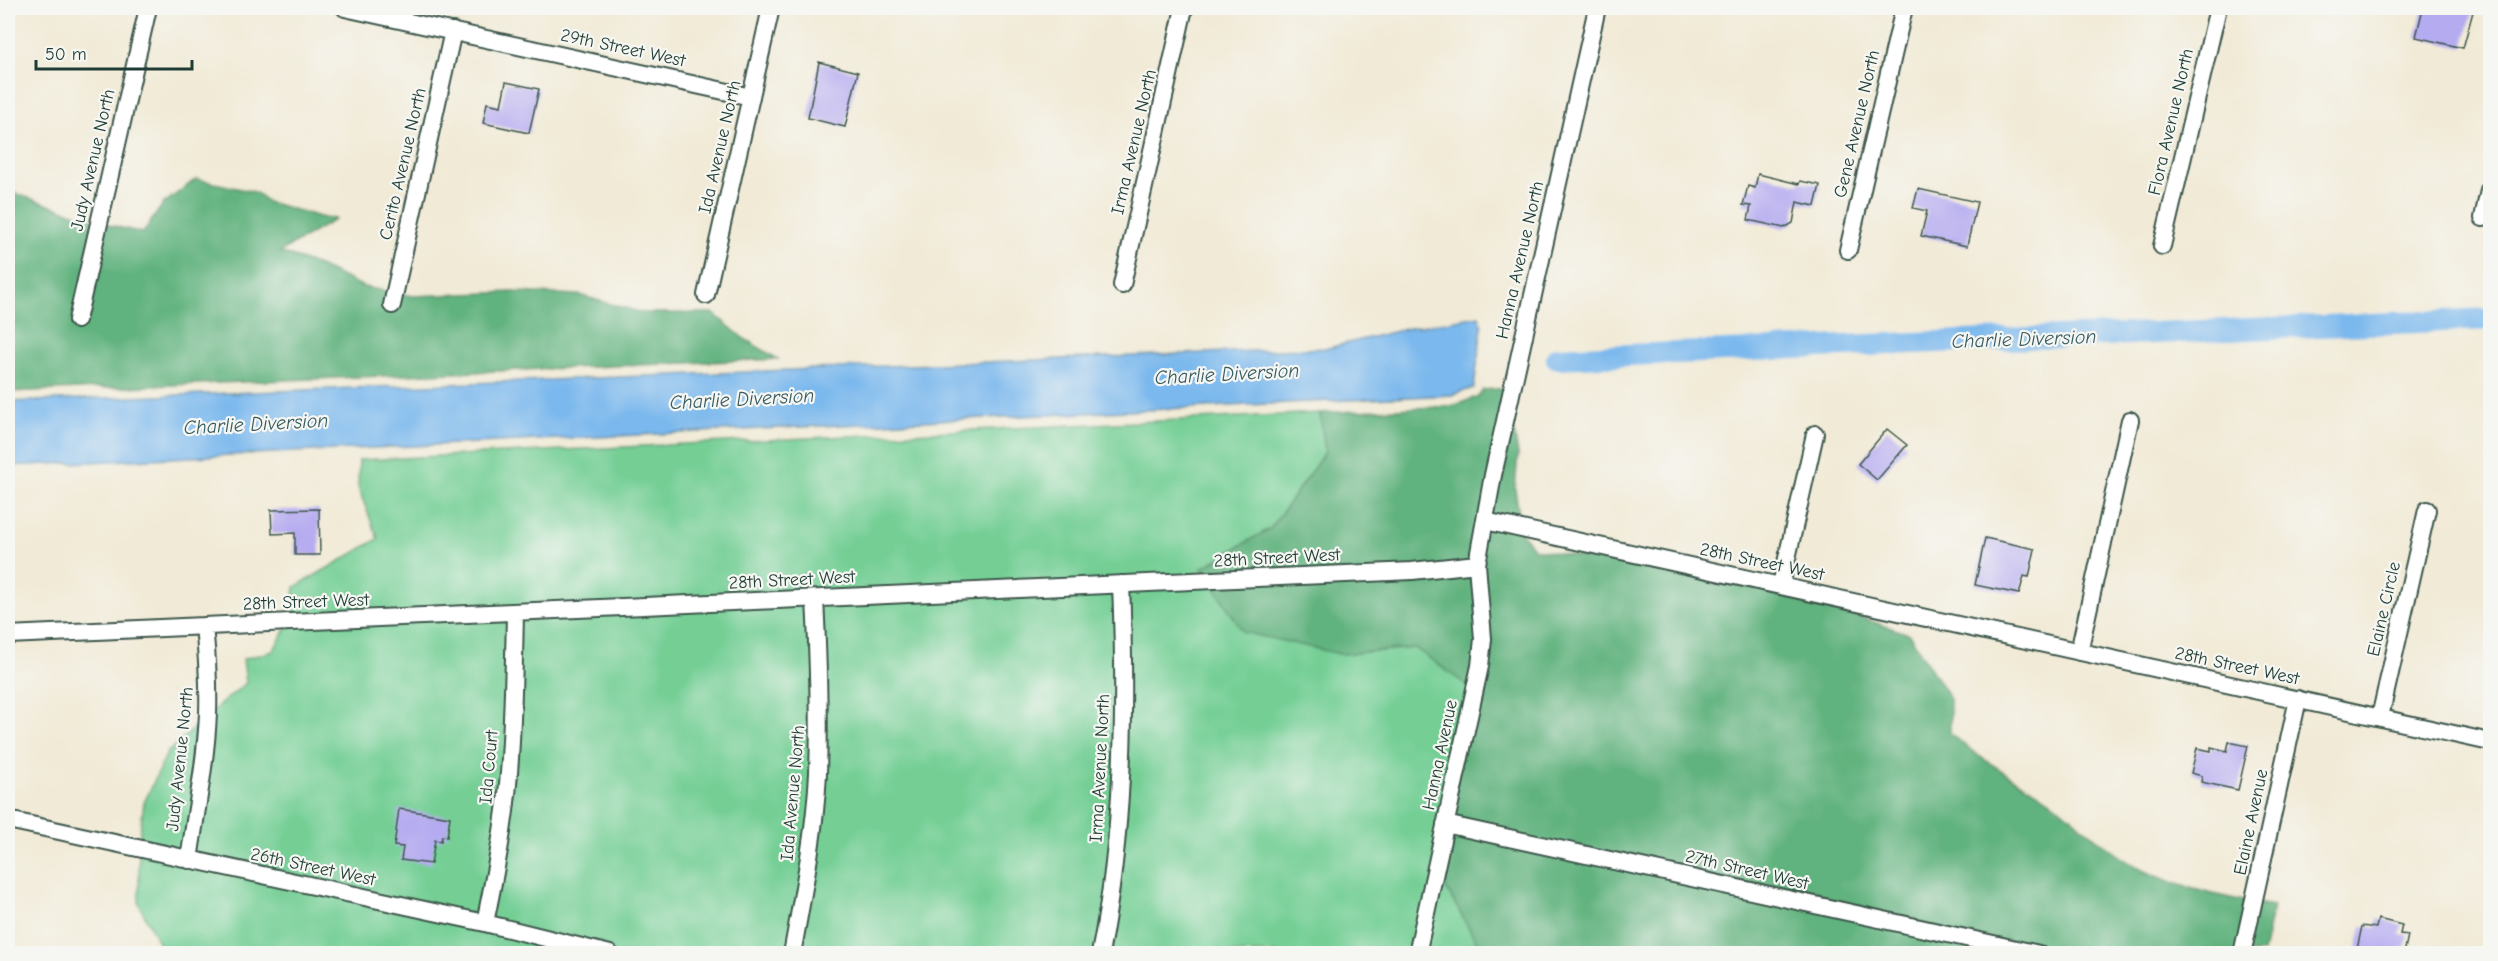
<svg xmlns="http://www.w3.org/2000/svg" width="2498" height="961" font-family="'Comic Neue',sans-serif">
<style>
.green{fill:#75cf95;stroke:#4a8664;stroke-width:1.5}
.forest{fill:#60b27e;stroke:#407859;stroke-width:1.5}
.water{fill:#7ab8ed;stroke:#4c7a90;stroke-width:1.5}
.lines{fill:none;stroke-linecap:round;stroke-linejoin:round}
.canal{stroke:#7ab8ed;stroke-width:22}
.building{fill:#b5abf0}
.street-casing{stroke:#3e574c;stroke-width:20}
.street{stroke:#fff;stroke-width:16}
.labels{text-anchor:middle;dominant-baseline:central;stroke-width:4.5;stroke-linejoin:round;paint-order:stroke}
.street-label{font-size:18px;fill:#1f3d34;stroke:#f6f6f2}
.water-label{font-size:20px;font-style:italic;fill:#365c62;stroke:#f6f6f2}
</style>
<rect width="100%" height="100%" fill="#f6f6f2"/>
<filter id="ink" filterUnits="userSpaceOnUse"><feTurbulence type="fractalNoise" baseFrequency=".0167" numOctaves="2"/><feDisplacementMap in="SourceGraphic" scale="12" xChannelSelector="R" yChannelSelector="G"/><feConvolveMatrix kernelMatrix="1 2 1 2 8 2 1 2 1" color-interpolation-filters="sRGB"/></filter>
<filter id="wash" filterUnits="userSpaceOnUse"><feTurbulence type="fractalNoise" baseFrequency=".008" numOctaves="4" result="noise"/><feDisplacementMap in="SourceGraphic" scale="24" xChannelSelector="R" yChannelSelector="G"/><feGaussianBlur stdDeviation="1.35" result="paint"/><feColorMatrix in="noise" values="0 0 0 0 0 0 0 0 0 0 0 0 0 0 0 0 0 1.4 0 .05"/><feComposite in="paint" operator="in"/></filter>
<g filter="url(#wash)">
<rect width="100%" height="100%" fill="#f1ead6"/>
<path class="green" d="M1320,413L1325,452L1271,528L1202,568L1340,654L1415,648L1471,688L1445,886L1483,953L164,954L139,904V838L144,803L167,753L212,711L246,683L243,659L273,651L291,621L295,587L378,539L358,487L359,460Z"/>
<path class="forest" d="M196,179L255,192L268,202L320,217L336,219L280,252L319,266L364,287L412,296L513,292L579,295L643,313H713L743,338L778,359L8,392V191L109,225L143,233L163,204Z
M1506,388L1518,454L1515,489L1522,534L1534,549L1744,583L1836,609L1909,634L1950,699V733C1979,760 2015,777 2048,799C2076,818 2100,845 2130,863C2169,886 2229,899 2273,906L2263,953H1483L1445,886L1451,818L1471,688L1415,648L1340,654L1243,632L1202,568L1271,528L1325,452L1320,413L1452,406L1477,397L1483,390Z"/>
<path class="water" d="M1479,316L1482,327L1474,388L1452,395L8,466V402L1328,348L1409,328Z"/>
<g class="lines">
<path class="canal" d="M1557,358L2490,319"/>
</g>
<g id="blocks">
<path class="building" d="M2423,8H2474L2463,48L2416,37Z
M819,62L858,72L845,127L808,118Z
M506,82L539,89L529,133L483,123L487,103L501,106Z
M1758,174L1799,184L1800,181L1820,185L1815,206L1797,202L1793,223L1784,228L1748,220L1751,206L1743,205L1748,186L1755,188Z
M1918,189L1977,202L1967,246L1921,236L1927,211L1913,208Z
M1887,429L1907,445L1877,480L1858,464Z
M319,509L320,555H295V533L272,534L271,510Z
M1985,538L2035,549L2029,577L2024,576L2019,594L1975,585Z
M2229,742L2248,746L2238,790L2201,782L2202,776L2191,773L2197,748L2211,751V747L2227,751Z
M399,809L450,817L447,837L442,836L441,841L435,840L431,864L401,860L403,847L394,846Z
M2378,919L2402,925L2400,934L2408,935L2404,954H2356L2362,926L2376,928Z"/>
</g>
</g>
<g filter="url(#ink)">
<use href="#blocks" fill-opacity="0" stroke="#3e574c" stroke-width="1.5"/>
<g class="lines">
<g class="street-casing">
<path id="street" d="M345,8L751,97
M2483,218L2490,186
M2162,246L2218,8
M1848,250L1904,8
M1122,285L1184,8
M706,295L771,8
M392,305L453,31
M77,320L148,8
M1485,521L2490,742
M1781,585L1815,434
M8,635L1412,571L1477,564
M2079,652L2130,420
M2380,717L2427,510
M8,820L485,923L610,954
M1445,824L2039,954
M189,860C196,811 206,762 208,713C209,684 207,655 204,626
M485,923C495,874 505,824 509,773C513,720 514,666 515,613
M792,954C803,894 815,833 818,773C820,715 818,657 815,599
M1100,954C1124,833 1126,707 1121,584
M1417,954L1480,666L1483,639L1477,564L1493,475L1597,8
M2242,954L2298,699"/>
</g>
<use href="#street" class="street"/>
</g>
</g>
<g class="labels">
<g class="street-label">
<text transform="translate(623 48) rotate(12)">29th Street West</text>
<text transform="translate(2171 122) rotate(-77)">Flora Avenue North</text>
<text transform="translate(1857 124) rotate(-77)">Gene Avenue North</text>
<text transform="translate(1134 142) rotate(-77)">Irma Avenue North</text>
<text transform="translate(720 147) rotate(-77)">Ida Avenue North</text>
<text transform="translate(93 160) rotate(-77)">Judy Avenue North</text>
<text transform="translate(403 164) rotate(-77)">Cerito Avenue North</text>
<text transform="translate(1520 260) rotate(-77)">Hanna Avenue North</text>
<text transform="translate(1277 558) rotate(-3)">28th Street West</text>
<text transform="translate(1762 562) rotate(12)">28th Street West</text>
<text transform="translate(792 580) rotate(-3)">28th Street West</text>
<text transform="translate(306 602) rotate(-2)">28th Street West</text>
<text transform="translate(2384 609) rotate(-77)">Elaine Circle</text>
<text transform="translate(2237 666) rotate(12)">28th Street West</text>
<text transform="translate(1440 755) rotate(-78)">Hanna Avenue</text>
<text transform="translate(180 759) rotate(-84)">Judy Avenue North</text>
<text transform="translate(489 767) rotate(-85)">Ida Court</text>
<text transform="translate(1100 768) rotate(-87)">Irma Avenue North</text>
<text transform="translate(793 793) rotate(-85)">Ida Avenue North</text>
<text transform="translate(2251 822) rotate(-78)">Elaine Avenue</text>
<text transform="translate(313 867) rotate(12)">26th Street West</text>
<text transform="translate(1747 870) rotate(13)">27th Street West</text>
</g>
<g class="water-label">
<text transform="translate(2024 339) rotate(-2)">Charlie Diversion</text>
<text transform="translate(1227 374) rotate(-3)">Charlie Diversion</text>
<text transform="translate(742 399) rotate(-3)">Charlie Diversion</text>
<text transform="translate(256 424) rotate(-3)">Charlie Diversion</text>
</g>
</g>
<rect width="2498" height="961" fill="none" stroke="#f6f6f2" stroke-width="30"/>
<path d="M36 60v9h156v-9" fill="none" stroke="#1f3d34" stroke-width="3"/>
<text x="45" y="60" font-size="18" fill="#1f3d34" stroke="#f6f6f2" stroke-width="4.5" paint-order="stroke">50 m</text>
</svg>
